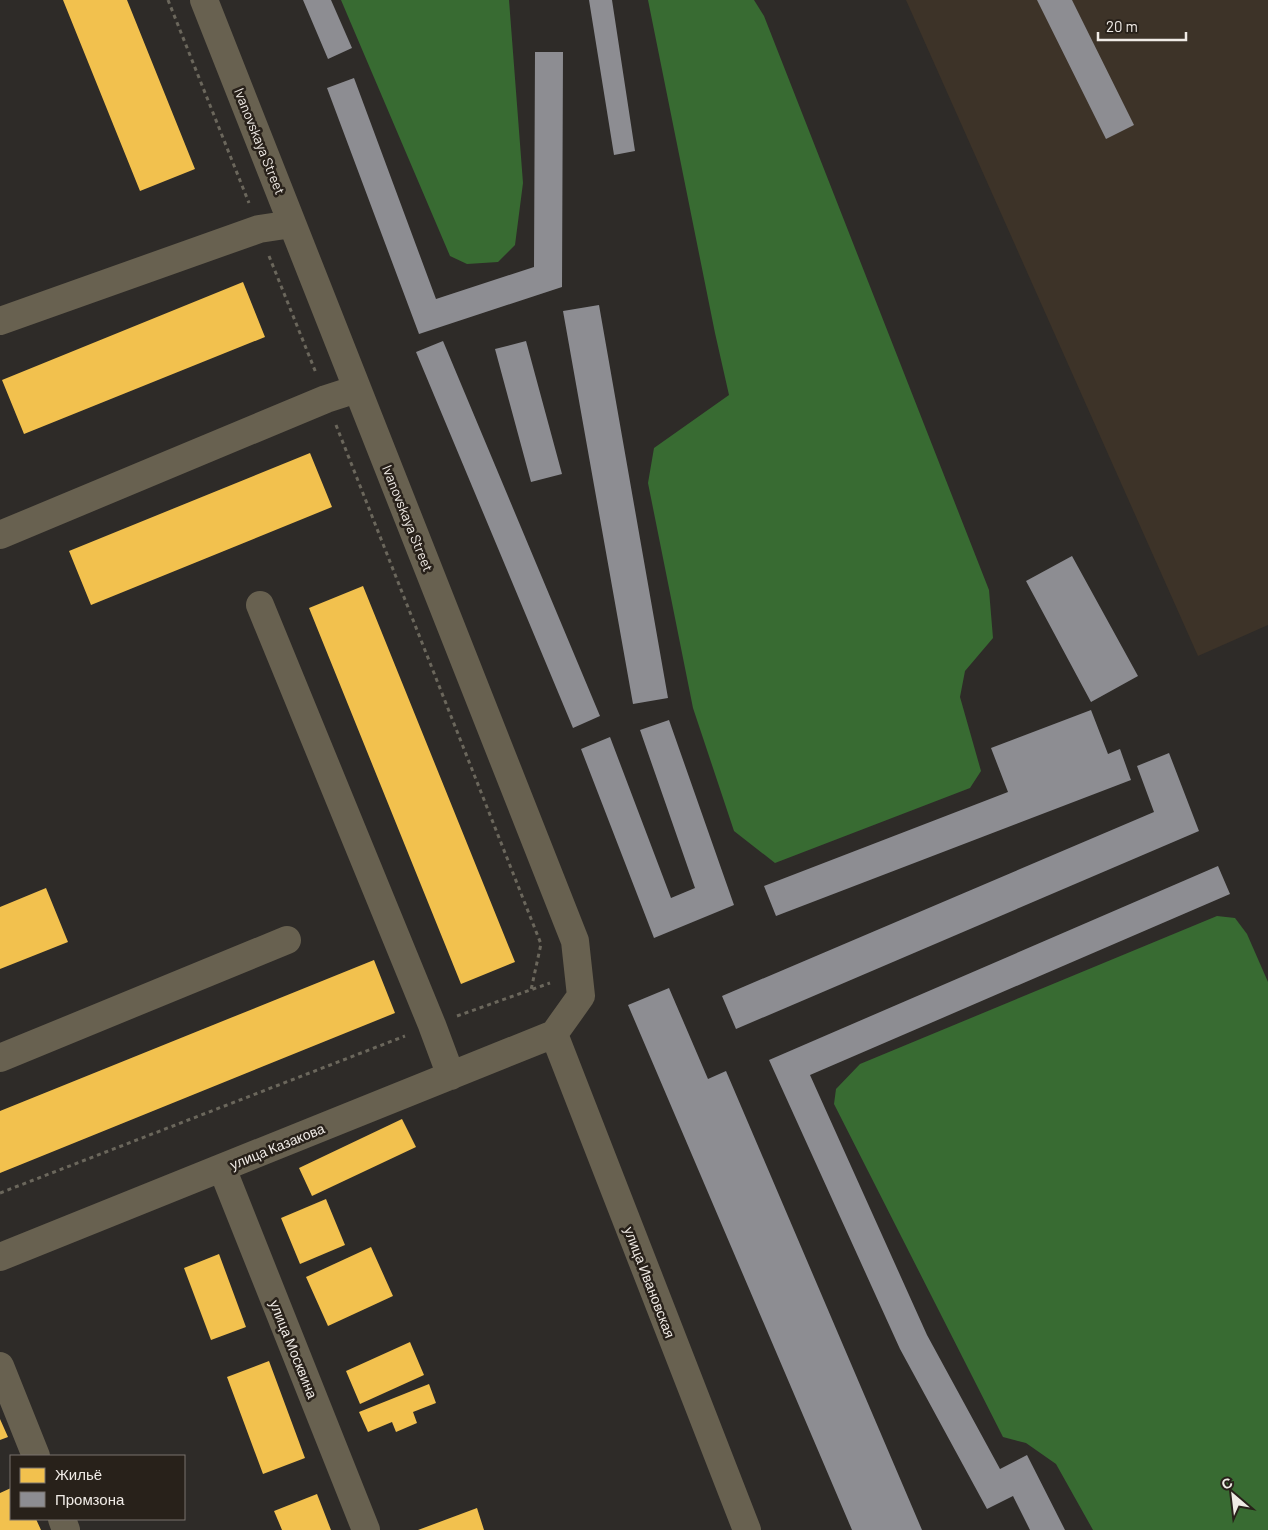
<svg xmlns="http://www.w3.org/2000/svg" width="1268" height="1530" font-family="Barlow,sans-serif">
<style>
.built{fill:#3d3328}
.forest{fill:#386b32}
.homes{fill:#f2c14e}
.industry{fill:#8d8d92}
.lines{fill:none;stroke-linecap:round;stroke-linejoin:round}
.path{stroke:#6b675c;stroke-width:3;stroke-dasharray:4 4;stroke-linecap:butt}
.minor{stroke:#686150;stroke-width:28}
.labels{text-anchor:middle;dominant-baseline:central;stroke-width:5;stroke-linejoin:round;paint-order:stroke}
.street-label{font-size:14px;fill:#f0ebe6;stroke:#28211a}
</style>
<rect width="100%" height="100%" fill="#2e2b28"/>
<path class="built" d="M906,0H1268V625L1198,656Z"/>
<path class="forest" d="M341,0H509L523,183L515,245L498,262L467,264L450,256Z
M648,0H754L764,16L989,590L993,638L965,671L960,697L981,771L970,788L775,863L734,831L693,708L648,483L654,448L729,395L715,333Z
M1217,916L1235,918L1247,934L1268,982V1530H1093L1056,1464L1026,1443L1003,1437L834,1104L836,1089L860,1064Z"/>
<path class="homes" d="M63,0H127L195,169L140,191Z
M243,282L265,337L24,434L2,380Z
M310,453L332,507L91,605L69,551Z
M363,586L515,962L461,984L309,608Z
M46,888L68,942L0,969V907Z
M374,960L395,1013L0,1173V1111Z
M402,1119L416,1147L312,1196L299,1168Z
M326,1199L345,1245L300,1264L281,1218Z
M371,1247L393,1296L328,1326L306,1277Z
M219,1254L246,1327L211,1340L184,1268Z
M410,1342L424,1375L360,1404L346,1371Z
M269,1361L305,1458L263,1474L227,1377Z
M429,1384L436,1403L413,1412L417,1423L396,1432L392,1422L368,1432L359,1412Z
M0,1419L8,1437L0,1440Z
M11,1488V1519H36L41,1530H0V1493Z
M317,1494L331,1530H282L274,1511Z
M477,1508L484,1530H418Z"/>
<path class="industry" d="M303,0H331L352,48L328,59Z
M589,0H612L635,151L614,155Z
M1037,0H1072L1134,125L1106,139Z
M535,52H563L562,287L419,334L327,88L354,78L436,299L534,267Z
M599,305L668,698L633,704L563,311Z
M443,341L600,716L573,728L416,352Z
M526,341L562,474L531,482L495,349Z
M1072,556L1138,676L1091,702L1026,581Z
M1091,710L1108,754L1120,749L1131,780L776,916L764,886L1008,792L991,748Z
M669,720L734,905L654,938L581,749L610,737L671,898L695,888L640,730Z
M1169,753L1199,831L736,1029L722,996L1154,812L1137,766Z
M1218,866L1230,894L810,1075L927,1335L1000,1469L1027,1455L1065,1530H1030L1013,1496L987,1509L900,1349L769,1060Z
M669,988L708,1079L726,1071L922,1530H852L628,1005Z"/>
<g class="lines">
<path class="path" d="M168,0L249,203
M269,256L316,373
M336,425L541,944L531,990
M457,1016L550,983
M0,1193L405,1036"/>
<path class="minor" d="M204,0L575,941L581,996L554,1034
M0,321L259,229L292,224
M0,535L326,399L357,389
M260,605L432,1025L451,1076
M554,1034L747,1530
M0,1058L287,940
M222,1168L366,1530
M0,1257L554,1034
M0,1366L36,1456
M62,1519L66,1530"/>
</g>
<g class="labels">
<g class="street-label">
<text transform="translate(260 141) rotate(68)">Ivanovskaya Street</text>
<text transform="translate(408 518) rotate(68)">Ivanovskaya Street</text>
<text transform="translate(277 1146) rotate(-22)">улица Казакова</text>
<text transform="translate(650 1282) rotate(69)">улица Ивановская</text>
<text transform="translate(294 1349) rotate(68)">улица Москвина</text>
</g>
</g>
<rect x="10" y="1455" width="175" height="65" fill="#28211a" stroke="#78726c"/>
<rect x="20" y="1468" width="25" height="15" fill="#f2c14e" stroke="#78726c"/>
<text x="55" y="1480" font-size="15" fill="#f0ebe6">Жильё</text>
<rect x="20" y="1492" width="25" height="15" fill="#8d8d92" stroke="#78726c"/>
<text x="55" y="1505" font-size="15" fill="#f0ebe6">Промзона</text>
<g transform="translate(1233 1495) rotate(332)" stroke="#28211a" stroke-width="4" paint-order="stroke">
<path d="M0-4L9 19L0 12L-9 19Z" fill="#f0ebe6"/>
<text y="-8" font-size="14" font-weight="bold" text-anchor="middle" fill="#f0ebe6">С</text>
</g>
<path d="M1098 32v8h88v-8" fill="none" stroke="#f0ebe6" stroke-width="2.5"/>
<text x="1106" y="32" font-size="15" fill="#f0ebe6" stroke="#28211a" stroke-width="4" paint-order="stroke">20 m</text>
</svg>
